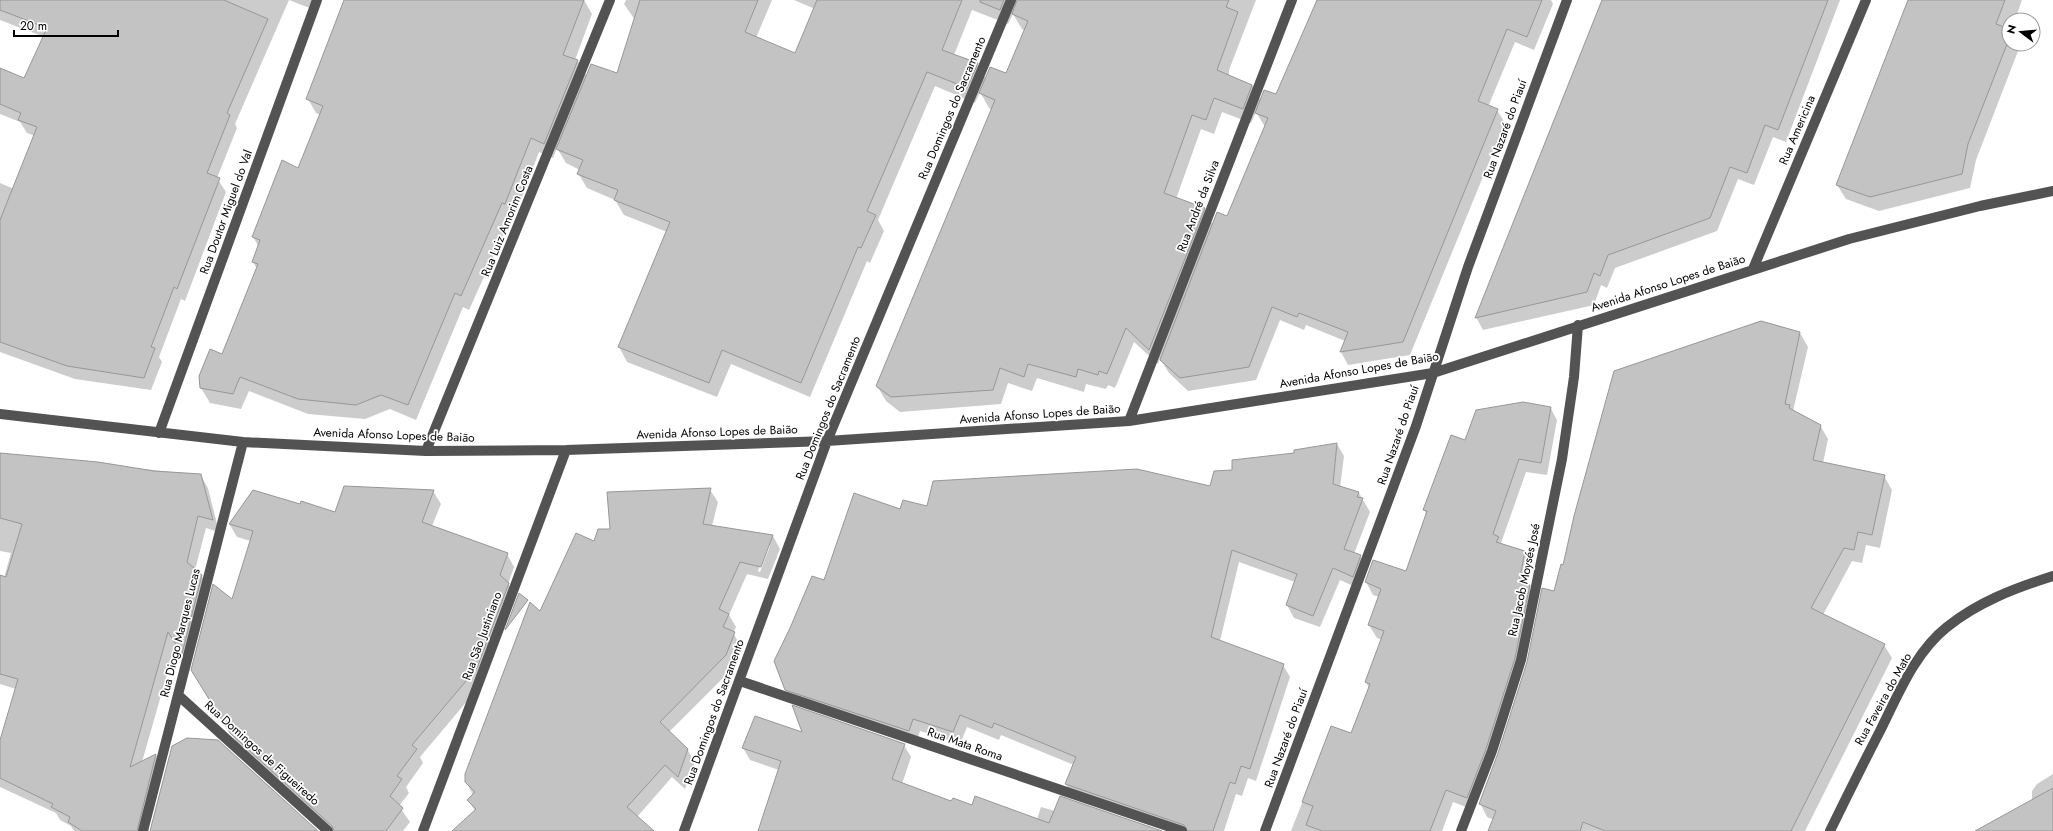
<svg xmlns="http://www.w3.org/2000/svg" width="2053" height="831" font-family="Jost,sans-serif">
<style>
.shadow{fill:#0003;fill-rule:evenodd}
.building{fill:#c3c3c3;stroke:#979797}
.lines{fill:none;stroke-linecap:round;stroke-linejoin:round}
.minor{stroke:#535353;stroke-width:10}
.labels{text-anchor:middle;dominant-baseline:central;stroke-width:3.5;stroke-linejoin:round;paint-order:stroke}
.street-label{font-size:12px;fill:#000;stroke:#fff}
</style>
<rect width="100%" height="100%" fill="#fff"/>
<path class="shadow" d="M0,0H289L235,124L237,128L217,178L226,192L185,301L181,299L159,357L162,362L151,390L75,379L0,352V183L14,189L35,136L27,133L20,122L0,114V69L24,79L44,37L0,20Z
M289,0H315L317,11Z
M346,0H584L592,14L575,60L578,61L587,77L617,74L635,20L624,4L626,0H772L756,38L795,55L815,9L794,0H1256L1229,70V76L1252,85L1261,101L1277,96L1317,0H1551L1553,4L1534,50L1515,42L1488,107L1497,110L1505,123L1410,355L1348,365L1341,352L1345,341L1306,325L1304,330L1280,320L1256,380L1188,391L1169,373L1160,358L1158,364L1134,342L1115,388L1108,385L1106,389L1086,384L1084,392L1037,378L1032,391L1008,383L1001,404L900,412L886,401L877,386L992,110L989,108L980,92L975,103L935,86L878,220L884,231L870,263L867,261L810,397L731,364L717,397L627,362L619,347L667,232L624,215L615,200L587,188L578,173L580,170L566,163L557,148L553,158L539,152L514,218L511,217L469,310L463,307L416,420L390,409L365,419L308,414L249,391L241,409L210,403L201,388L223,356L257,269L253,262L259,247L253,237L299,169L321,115L316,113L308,99ZM972,10L1008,24L1013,14L1022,29L1025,31L1007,74L986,79L977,64L954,55ZM1222,112L1251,123L1256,112L1265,127L1228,217L1213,225L1204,209L1176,199L1201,129L1214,134Z
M1603,0H1840L1786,142L1773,137L1754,185L1738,179L1717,231L1615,268L1607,288L1601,285L1594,305L1483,330L1476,317Z
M1927,0H2022L2015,20H2009V44H2019L2020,46L1976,160L1970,188L1879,211L1846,199L1837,185Z
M1800,333L1808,347L1793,411L1820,425L1828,439L1823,463L1884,476L1892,490L1880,548L1866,545L1862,563L1852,561L1823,615L1884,645L1892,658L1805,831H1489L1494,820L1487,817L1480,803L1499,753L1564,566Z
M1550,407L1557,420L1547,475L1526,472L1501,543L1524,552L1531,565L1527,586L1536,599L1474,810L1453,802L1442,831H1291L1332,727L1352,735L1369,688L1366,682L1382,640L1377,638L1369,625L1379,597L1373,595L1366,582L1407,573L1427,515L1424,510L1466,442Z
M1337,444L1344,456L1340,488L1359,493L1370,512L1354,554L1360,556L1367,568L1360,589L1340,580L1320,627L1294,618L1287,605L1295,582L1239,562L1220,641L1283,665L1290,677L1256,781L1248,778L1242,796L1236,794L1224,831H1174L1073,797L1066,784L1074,765L1001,735L999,740L967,727L960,744L920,731L916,743L794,702L786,689L825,582L901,510L1211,488L1233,471Z
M0,454L200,475L208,488L219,532L206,528L195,570L201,575L209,588L189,665L176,643L142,762L156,755L163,767L146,831H74L71,826L60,820L56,813L0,787V743L16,689L0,684V592L11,553L0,551Z
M710,490L718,502L712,526L773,536L780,549L768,579L747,574L729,615L736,627L733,633L741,646L733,668L669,732L687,749L695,762L685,789L672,777L637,817L653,831H461L475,811L468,800L473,795L466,782L540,613L595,542L611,530ZM768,546H770L760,572L758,571Z
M253,491L336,514L433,491L441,504L432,526L507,554L514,567L508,584L516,597L484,681L420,757L423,763L406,787L409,793L399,806L410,822L403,831H332L239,746L200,683L233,601L251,541L237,537L230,525Z
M804,734L904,745L911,757L902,784L952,802L1037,819L1041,807L1055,811L1159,831H759L779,770L750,760L743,748Z
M2053,774V831H1995L2032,800V791L2037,784Z"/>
<path class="building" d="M0,0H224L268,19L227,113L230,115L207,173L220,178L177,289L174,287L151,347L155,348L144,378L67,366L0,342V220L37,127L18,120L21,113L0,104V68L24,78L47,28L0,10Z
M344,0H584L563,55L578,60L544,144L531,138L505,204L502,203L461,296L455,293L408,405L381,395L356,405L298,399L240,377L233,394L200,388L199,376L210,349L222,354L258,264L252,262L260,240L252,237L282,160L298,168L323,106L306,99Z
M640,0H758L745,32L795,53L817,0H962L942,50L978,63L967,88L927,72L867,211L876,215L861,248L858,247L801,383L722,350L709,383L618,347L670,222L614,200L618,190L577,174L583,160L556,149L591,64L617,73Z
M980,0H1004L1000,10L980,2Z
M1017,0H1229L1226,7L1238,12L1217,70L1252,85L1243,109L1214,98L1206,120L1192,115L1164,193L1205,208L1149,350L1126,328L1107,374L1099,371L1098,375L1078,369L1076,377L1028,364L1024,377L1000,368L993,390L891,397L876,386L995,100L979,93L990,67L1006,73L1028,21L1012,14Z
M1317,0H1542L1527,37L1507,29L1478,101L1498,109L1403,342L1340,352L1348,332L1299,313L1297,317L1272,307L1249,367L1180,378L1160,360L1217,212L1227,216L1268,118L1255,113L1264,90L1276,94Z
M1602,0H1828L1778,130L1765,125L1747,173L1730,167L1710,218L1608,255L1600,276L1594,273L1587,292L1475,318Z
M1908,0H2005L1996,24L2009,29V39L1968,144L1962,174L1870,197L1836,185Z
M1761,321L1800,332L1785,404L1790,405L1789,408L1821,425L1813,460L1885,475L1872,535L1858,532L1854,550L1844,548L1811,608L1885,644L1791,831H1605L1583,822L1580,831H1488L1496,811L1479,804L1498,753L1527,662L1542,588L1554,591L1561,564L1563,565L1574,516L1614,371Z
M1523,402L1551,407L1541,463L1519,459L1493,534L1499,537L1496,542L1525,551L1519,583L1530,585L1515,658L1486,749L1467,798L1446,790L1430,831H1322L1306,825L1313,806L1302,802L1331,726L1351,733L1370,684L1365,682L1384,631L1368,625L1381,589L1365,582L1373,560L1406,571L1427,511L1423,510L1451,435L1465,440L1476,410Z
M1337,443L1333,484L1359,492L1357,497L1363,498L1344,549L1361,555L1353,577L1333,568L1313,616L1286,605L1297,574L1232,550L1211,637L1284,664L1250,769L1241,766L1235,784L1230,782L1213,831H1188L1184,825L1065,784L1076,757L994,723L992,728L960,715L953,732L913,719L909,731L785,690L774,661L790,628L812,576L824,580L854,493L900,509L903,500L927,506L933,481L1137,469L1210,486L1214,471L1232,470V460L1294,453V450Z
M0,453L98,462L154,471L201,474L213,520L198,516L187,562L202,575L182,654L168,632L130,767L156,754L137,831H82L68,822L70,817L51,807L53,804L0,778V740L18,679L0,674V575L6,577L22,524L0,518Z
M344,486L434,490L422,522L508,553L500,575L509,583L477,668L412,745L417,749L397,776L402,779L390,796L403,808L386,831H334L332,826L230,733L191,670L213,584L232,599L253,531L229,524L253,490L300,504L301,501L335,512Z
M711,488L703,524L773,535L761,567L740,562L719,609L729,614L723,627L735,632L726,655L660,722L688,749L678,777L665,765L627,807L654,831H452L476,809L467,800L475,792L465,782V774L530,602L540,611L576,533L594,541L598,529H610L607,492Z
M519,593L528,600L505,630Z
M792,705L905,744L892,779L951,801L953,798L972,805L975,796L1049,823L1060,796L1162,831H758L781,761L742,748L755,716L802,732Z
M187,738L218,740L318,831H150L172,746Z
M2053,788V831H1975Z"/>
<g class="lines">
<path class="minor" d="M1753,269L1866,0
M0,414L243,442L426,451L566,450L827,441L1129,421L1433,373L1849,239L1980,206L2053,191
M1129,421L1292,0
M159,433L317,0
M426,451L610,0
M740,681L1182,831
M178,695L328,831
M143,831L243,442
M423,831L566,450
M684,831L827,441L1011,0
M1265,831L1416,426L1468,267L1567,0
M1461,831L1492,751L1521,660L1562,459L1574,377L1578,325
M1830,831C1846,798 1863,764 1880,731C1898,695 1915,652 1947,627C1978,602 2015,588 2053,576"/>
</g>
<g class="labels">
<g class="street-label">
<text transform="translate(952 108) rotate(-67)">Rua Domingos do Sacramento</text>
<text transform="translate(1505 129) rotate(-70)">Rua Nazaré do Piauí</text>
<text transform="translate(1797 130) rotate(-67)">Rua Americina</text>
<text transform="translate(1198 206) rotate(-69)">Rua André da Silva</text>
<text transform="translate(226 212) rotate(-70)">Rua Doutor Miguel do Val</text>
<text transform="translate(507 221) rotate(-68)">Rua Luiz Amorim Costa</text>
<text transform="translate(1668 283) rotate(-18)">Avenida Afonso Lopes de Baião</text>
<text transform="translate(1359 370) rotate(-10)">Avenida Afonso Lopes de Baião</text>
<text transform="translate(828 408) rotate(-68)">Rua Domingos do Sacramento</text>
<text transform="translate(1040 414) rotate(-4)">Avenida Afonso Lopes de Baião</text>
<text transform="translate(717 432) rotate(-2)">Avenida Afonso Lopes de Baião</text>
<text transform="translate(394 435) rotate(2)">Avenida Afonso Lopes de Baião</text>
<text transform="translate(1398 435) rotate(-71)">Rua Nazaré do Piauí</text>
<text transform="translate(1524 580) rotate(-78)">Rua Jacob Moysés José</text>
<text transform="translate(180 633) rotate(-76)">Rua Diogo Marques Lucas</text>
<text transform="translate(482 636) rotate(-70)">Rua São Justiniano</text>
<text transform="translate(1883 699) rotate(-61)">Rua Faveira do Mato</text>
<text transform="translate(714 712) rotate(-70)">Rua Domingos do Sacramento</text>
<text transform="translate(1286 738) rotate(-70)">Rua Nazaré do Piauí</text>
<text transform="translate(965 744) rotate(19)">Rua Mata Roma</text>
<text transform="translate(262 753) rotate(42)">Rua Domingos de Figueiredo</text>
</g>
</g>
<g transform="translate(2021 32) rotate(286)"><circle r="19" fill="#ffffff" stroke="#999999"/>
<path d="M0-3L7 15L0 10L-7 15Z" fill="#000000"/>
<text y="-6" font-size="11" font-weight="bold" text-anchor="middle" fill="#000000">N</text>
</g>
<path d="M14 30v6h104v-6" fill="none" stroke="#000000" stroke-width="2"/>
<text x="20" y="30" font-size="12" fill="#000000" stroke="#ffffff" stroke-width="3" paint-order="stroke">20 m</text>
</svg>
